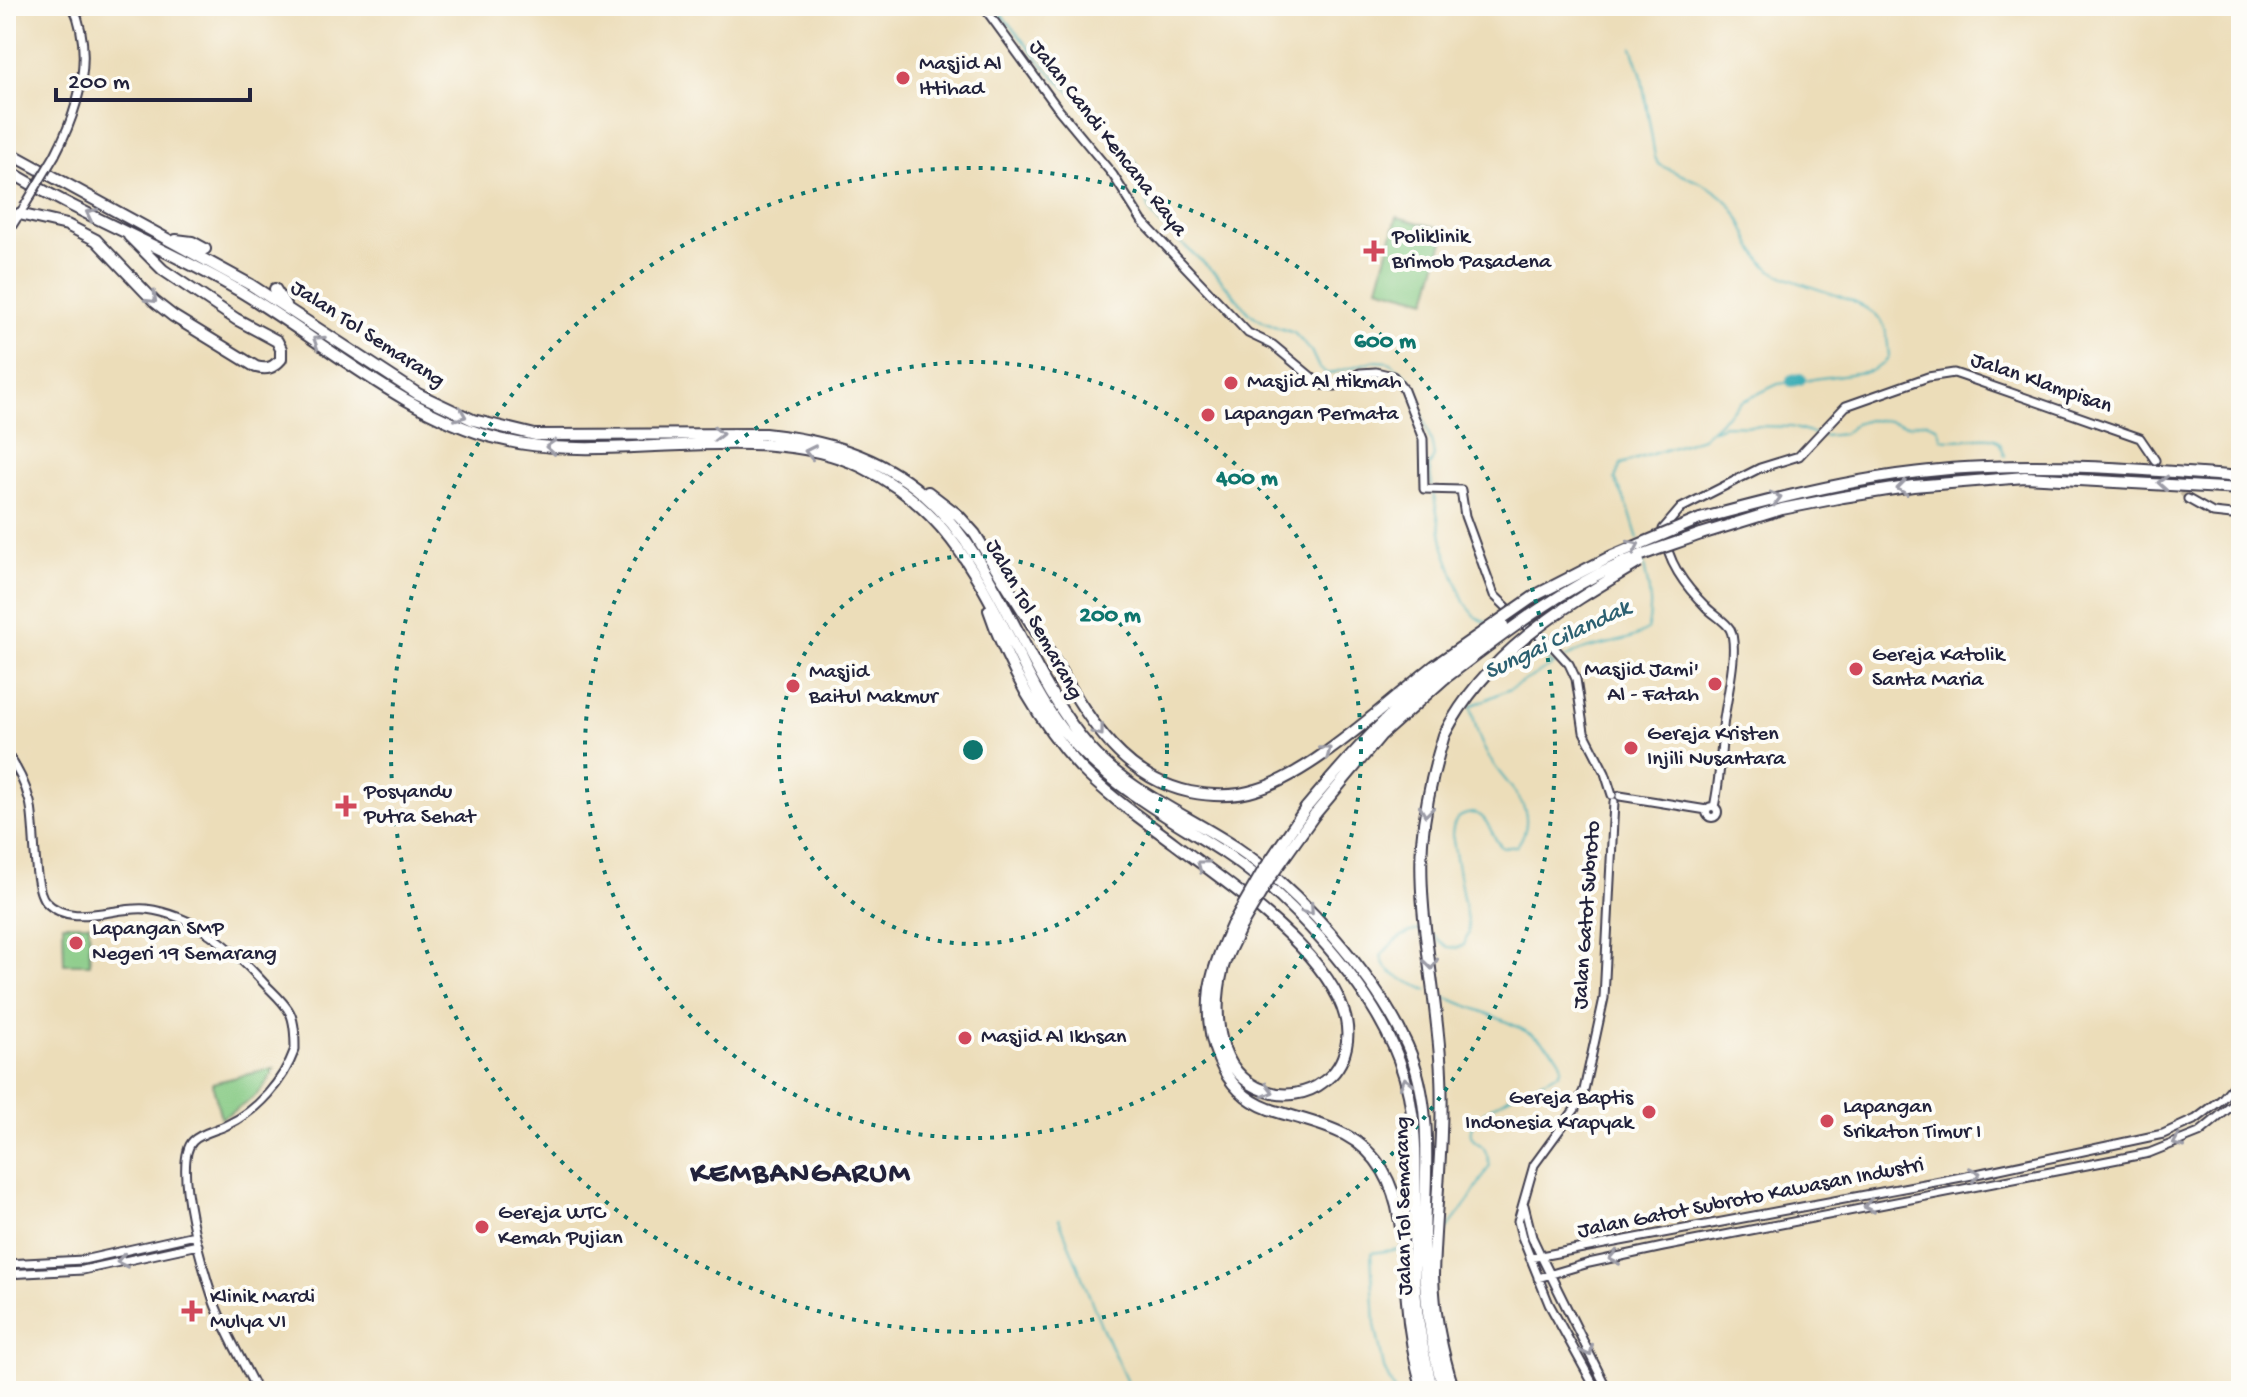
<svg xmlns="http://www.w3.org/2000/svg" width="2247" height="1397" font-family="'Gochi Hand',sans-serif">
<style>
.green{fill:#85c983;stroke:#54765f;stroke-width:2}
.lines{fill:none;stroke-linecap:round;stroke-linejoin:round}
.stream{stroke:#39abb4;stroke-width:2}
.river{stroke:#39abb4;stroke-width:12}
.tertiary-tunnel{stroke:#c4b8a0;stroke-width:7;stroke-dasharray:7 3.5;stroke-linecap:butt}
.tertiary-casing{stroke:#403e4e;stroke-width:11}
.motorway-casing{stroke:#403e4e;stroke-width:14}
.tertiary{stroke:#fff;stroke-width:7}
.motorway{stroke:#fff;stroke-width:10}
.tertiary-bridge-casing{stroke:#403e4e;stroke-width:11;stroke-linecap:butt}
.motorway-bridge-casing{stroke:#403e4e;stroke-width:14;stroke-linecap:butt}
.tertiary-bridge{stroke:#fff;stroke-width:7}
.motorway-bridge{stroke:#fff;stroke-width:10}
.oneway{stroke:#9c9ca7}
.ring{fill:none;stroke:#0f766e;stroke-width:4;stroke-dasharray:4 8}
.poi-dot{fill:#d1495b;stroke:#fdfcf7;stroke-width:3}
.labels{text-anchor:middle;dominant-baseline:central;stroke-width:8;stroke-linejoin:round;paint-order:stroke}
.poi-label{font-size:22px;fill:#22223b;stroke:#fdfcf7;text-anchor:start}
.street-label{font-size:22px;fill:#22223b;stroke:#fdfcf7}
.water-label{font-size:24px;font-style:italic;fill:#2c6071;stroke:#fdfcf7}
.district-label{font-size:30px;font-weight:bold;letter-spacing:2px;fill:#22223b;stroke:#fdfcf7}
.centre{fill:#0f766e;stroke:#fdfcf7;stroke-width:4}
.ring-label{font-size:24px;text-anchor:middle;font-weight:bold;fill:#0f766e;stroke:#fdfcf7;stroke-width:8;stroke-linejoin:round;paint-order:stroke}
</style>
<rect width="100%" height="100%" fill="#fdfcf7"/>
<filter id="ink" filterUnits="userSpaceOnUse"><feTurbulence type="fractalNoise" baseFrequency=".0125" numOctaves="2"/><feDisplacementMap in="SourceGraphic" scale="16" xChannelSelector="R" yChannelSelector="G"/><feConvolveMatrix kernelMatrix="1 2 1 2 8 2 1 2 1" color-interpolation-filters="sRGB"/></filter>
<filter id="wash" filterUnits="userSpaceOnUse"><feTurbulence type="fractalNoise" baseFrequency=".006" numOctaves="4" result="noise"/><feDisplacementMap in="SourceGraphic" scale="32" xChannelSelector="R" yChannelSelector="G"/><feGaussianBlur stdDeviation="1.8" result="paint"/><feColorMatrix in="noise" values="0 0 0 0 0 0 0 0 0 0 0 0 0 0 0 0 0 1.4 0 .05"/><feComposite in="paint" operator="in"/></filter>
<g filter="url(#wash)">
<rect width="100%" height="100%" fill="#ecddb9"/>
<path class="green" d="M1397,217L1446,230L1427,300L1378,287Z
M63,924H89L90,964H64Z
M274,1068C265,1094 244,1105 221,1118L212,1083Z"/>
<g class="lines">
<path class="stream" d="M994,6L1048,70L1098,119L1137,164L1150,212L1158,222L1217,275L1249,313L1265,323L1294,333L1311,351L1319,368L1328,374L1373,361L1389,362L1409,377L1432,444L1434,456L1429,467L1432,485
M1632,47L1641,73L1655,157L1658,164C1681,177 1710,182 1728,202C1746,221 1749,253 1770,269C1798,289 1870,296 1884,326C1888,335 1888,347 1889,357L1883,364L1871,371L1778,384L1741,402L1702,438L1621,464L1615,479L1629,510L1638,539
M1714,429L1724,425L1791,427L1817,435
M1823,436L1844,434L1855,424L1868,420L1890,421L1908,425L1926,422L1938,428L1942,439C1958,443 1982,434 1995,439C2001,442 2003,450 2005,456
M1433,492L1444,548L1464,602L1476,617L1489,624
M1528,640L1544,652L1550,664
M1566,658C1590,642 1623,646 1647,630C1654,605 1648,585 1643,560
M1420,930C1403,932 1391,943 1381,956C1384,976 1411,982 1427,990
M1430,933L1448,947L1458,948L1464,945L1469,932L1452,835C1453,824 1455,817 1467,814C1489,808 1490,839 1503,848L1517,846C1543,809 1508,789 1490,759C1479,742 1475,725 1471,706L1510,689L1560,661
M1437,994C1467,1007 1556,1033 1562,1067L1559,1073C1541,1083 1465,1110 1471,1135C1473,1143 1479,1142 1483,1147C1487,1152 1488,1160 1490,1165L1469,1200L1440,1239
M1059,1219L1101,1325L1131,1391
M1394,1391L1384,1368L1375,1324L1371,1253L1400,1249"/>
<path class="river" d="M1792,381L1800,379"/>
</g>
</g>
<g filter="url(#ink)">
<g class="lines">
<path class="tertiary-tunnel" d="M2155,460L2188,499"/>
<g class="tertiary-casing">
<path id="tertiary" d="M983,6L1059,110L1113,175L1142,221L1248,333L1273,345L1321,385L1335,386L1360,373L1376,372L1393,376L1403,388L1423,439L1424,489L1461,490L1465,516L1494,595L1527,627L1549,642L1569,664L1576,679L1584,732L1605,773L1612,795
M75,12L101,6
M55,155C79,109 95,56 73,6
M6,235L22,210
M2188,499L2213,513L2241,516
M6,753C18,768 25,783 30,802C36,824 32,888 46,902C71,928 115,906 146,909C194,915 231,947 262,981C271,991 284,1001 290,1013C295,1023 295,1038 295,1049C283,1082 257,1111 227,1125C217,1130 201,1133 193,1141C171,1163 204,1272 214,1302C225,1332 243,1362 257,1391
M1620,796L1707,810
M1706.5 812a5.5 5.5 0 1 1 11 0a5.5 5.5 0 1 1-11 0Z
M1714,807C1720,780 1721,754 1723,727C1725,704 1740,648 1730,629C1725,621 1714,615 1707,608C1684,585 1667,562 1663,529L1681,508L1760,468L1799,456L1846,406L1928,377L1954,373L1963,376L2140,438L2155,460
M1524,1205L1532,1237L1541,1256L1608,1391
M1530,1258L1967,1176L2163,1134L2196,1119L2221,1100L2241,1077
M6,1264L83,1260L195,1235
M6,1274L83,1270L198,1245
M1538,1278L1589,1263L1663,1247L2149,1153L2199,1133L2241,1098
M1597,1391L1549,1304L1522,1237L1518,1221L1534,1165L1575,1109L1584,1090L1593,1049L1604,998L1614,802"/>
</g>
<g class="motorway-casing">
<path id="motorway" d="M6,151L251,285L418,394L473,420L535,435L765,434C823,440 878,455 923,494C1001,562 1023,671 1090,748C1129,792 1189,816 1237,848C1299,890 1376,977 1407,1045C1438,1114 1422,1192 1424,1265C1426,1307 1432,1351 1444,1391
M6,169C80,215 163,246 238,290C321,339 405,416 500,439C613,467 758,417 862,467C948,509 977,576 1019,656C1031,681 1044,706 1061,728C1105,784 1168,816 1226,854C1291,897 1372,987 1399,1060C1424,1126 1413,1199 1414,1267C1415,1310 1422,1350 1433,1391
M19,214L67,225L96,240L155,302L173,316L256,367C267,370 273,368 281,359V349L277,341L236,319L163,270L129,236
M176,240L192,242L205,249
M275,289L285,305
M928,492L958,515L975,534C998,572 1022,609 1046,647C1083,707 1115,776 1190,792C1211,796 1235,797 1256,790C1312,774 1387,703 1434,666
M1700,519C1795,493 1888,470 1986,467C2071,463 2156,471 2241,477
M1701,534L1782,509L1843,497L1913,486L2025,477L2241,489
M989,610C1008,667 1040,723 1080,767C1108,796 1142,819 1174,843C1226,883 1363,972 1346,1047C1343,1061 1335,1074 1323,1082C1308,1094 1284,1098 1266,1091C1215,1074 1212,1011 1223,967C1227,953 1235,940 1240,928
M1444,735C1433,771 1425,805 1422,842C1417,916 1438,998 1441,1074C1444,1140 1435,1208 1433,1275C1434,1315 1442,1353 1454,1391
M1306,808C1347,759 1389,712 1440,671
M1315,814L1381,735L1445,678
M1232,925C1223,945 1214,965 1210,988C1204,1036 1220,1091 1269,1109C1313,1124 1357,1127 1383,1171C1405,1208 1403,1259 1407,1301C1409,1332 1415,1362 1423,1391"/>
</g>
<use href="#tertiary" class="tertiary"/>
<use href="#motorway" class="motorway"/>
<g class="tertiary-bridge-casing">
<path id="tertiary-bridge" d="M24,207L55,155"/>
</g>
<g class="motorway-bridge-casing">
<path id="motorway-bridge" d="M1434,666L1536,595L1612,556L1700,519
M1440,671L1503,625
M1445,678C1500,637 1556,592 1620,564C1646,552 1674,544 1701,534
M1444,735C1487,652 1562,608 1639,562
M1232,925L1263,871L1306,808
M1240,928L1271,876L1315,814"/>
</g>
<use href="#tertiary-bridge" class="tertiary-bridge"/>
<use href="#motorway-bridge" class="motorway-bridge"/>
</g>
<defs><path id="oneway-chevron" d="M-2-3.5L2.5 0L-2 3.5" fill="none" stroke-width="1.6" stroke-linecap="round" stroke-linejoin="round" transform="scale(2)"/></defs>
<g class="oneway">
<use href="#oneway-chevron" transform="translate(91 214) rotate(-154)"/>
<use href="#oneway-chevron" transform="translate(152 298) rotate(44)"/>
<use href="#oneway-chevron" transform="translate(318 341) rotate(-147)"/>
<use href="#oneway-chevron" transform="translate(461 415) rotate(22)"/>
<use href="#oneway-chevron" transform="translate(718 434) rotate(-1)"/>
<use href="#oneway-chevron" transform="translate(551 447) rotate(-177)"/>
<use href="#oneway-chevron" transform="translate(810 452) rotate(-168)"/>
<use href="#oneway-chevron" transform="translate(2163 483) rotate(-176)"/>
<use href="#oneway-chevron" transform="translate(1902 488) rotate(172)"/>
<use href="#oneway-chevron" transform="translate(1776 498) rotate(-15)"/>
<use href="#oneway-chevron" transform="translate(1634 546) rotate(-25)"/>
<use href="#oneway-chevron" transform="translate(1099 731) rotate(53)"/>
<use href="#oneway-chevron" transform="translate(1326 751) rotate(-37)"/>
<use href="#oneway-chevron" transform="translate(1426 811) rotate(97)"/>
<use href="#oneway-chevron" transform="translate(1202 865) rotate(-143)"/>
<use href="#oneway-chevron" transform="translate(1309 910) rotate(49)"/>
<use href="#oneway-chevron" transform="translate(1431 964) rotate(83)"/>
<use href="#oneway-chevron" transform="translate(1406 1083) rotate(-104)"/>
<use href="#oneway-chevron" transform="translate(1268 1091) rotate(15)"/>
<use href="#oneway-chevron" transform="translate(2178 1142) rotate(157)"/>
<use href="#oneway-chevron" transform="translate(1975 1174) rotate(-12)"/>
<use href="#oneway-chevron" transform="translate(1869 1206) rotate(168)"/>
<use href="#oneway-chevron" transform="translate(1614 1258) rotate(168)"/>
<use href="#oneway-chevron" transform="translate(122 1261) rotate(168)"/>
<use href="#oneway-chevron" transform="translate(1588 1351) rotate(63)"/>
</g>
</g>
<g class="ring">
<circle cx="973" cy="750" r="194"/>
<circle cx="973" cy="750" r="388"/>
<circle cx="973" cy="750" r="582"/>
</g>
<g class="poi-dot">
<circle cx="903" cy="78" r="8"/>
<path d="M1370 239h8v8h8v8h-8v8h-8v-8h-8v-8h8z"/>
<circle cx="1231" cy="383" r="8"/>
<circle cx="1208" cy="415" r="8"/>
<circle cx="1856" cy="669" r="8"/>
<circle cx="1715" cy="684" r="8"/>
<circle cx="793" cy="686" r="8"/>
<circle cx="1631" cy="748" r="8"/>
<path d="M342 794h8v8h8v8h-8v8h-8v-8h-8v-8h8z"/>
<circle cx="76" cy="943" r="8"/>
<circle cx="965" cy="1038" r="8"/>
<circle cx="1649" cy="1112" r="8"/>
<circle cx="1827" cy="1121" r="8"/>
<circle cx="482" cy="1227" r="8"/>
<path d="M188 1299h8v8h8v8h-8v8h-8v-8h-8v-8h8z"/>
</g>
<g class="labels">
<g class="poi-label">
<text x="919" y="65">Masjid Al<tspan x="919" dy="25">Ittihad</tspan></text>
<text x="1392" y="238">Poliklinik<tspan x="1392" dy="25">Brimob Pasadena</tspan></text>
<text x="1247" y="383">Masjid Al Hikmah</text>
<text x="1224" y="415">Lapangan Permata</text>
<text x="1872" y="656">Gereja Katolik<tspan x="1872" dy="25">Santa Maria</tspan></text>
<text x="1699" y="671" text-anchor="end">Masjid Jami'<tspan x="1699" dy="25">Al - Fatah</tspan></text>
<text x="809" y="673">Masjid<tspan x="809" dy="25">Baitul Makmur</tspan></text>
<text x="1647" y="735">Gereja Kristen<tspan x="1647" dy="25">Injili Nusantara</tspan></text>
<text x="364" y="793">Posyandu<tspan x="364" dy="25">Putra Sehat</tspan></text>
<text x="92" y="930">Lapangan SMP<tspan x="92" dy="25">Negeri 19 Semarang</tspan></text>
<text x="981" y="1038">Masjid Al Ikhsan</text>
<text x="1633" y="1099" text-anchor="end">Gereja Baptis<tspan x="1633" dy="25">Indonesia Krapyak</tspan></text>
<text x="1843" y="1108">Lapangan<tspan x="1843" dy="25">Srikaton Timur I</tspan></text>
<text x="498" y="1214">Gereja WTC<tspan x="498" dy="25">Kemah Pujian</tspan></text>
<text x="210" y="1298">Klinik Mardi<tspan x="210" dy="25">Mulya VI</tspan></text>
</g>
<g class="street-label">
<text transform="translate(1107 139) rotate(52)">Jalan Candi Kencana Raya</text>
<text transform="translate(367 335) rotate(33)">Jalan Tol Semarang</text>
<text transform="translate(2041 384) rotate(19)">Jalan Klampisan</text>
<text transform="translate(1033 620) rotate(61)">Jalan Tol Semarang</text>
<text transform="translate(1588 915) rotate(-86)">Jalan Gatot Subroto</text>
<text transform="translate(1751 1199) rotate(-11)">Jalan Gatot Subroto Kawasan Industri</text>
<text transform="translate(1405 1206) rotate(-91)">Jalan Tol Semarang</text>
</g>
<g class="water-label">
<text transform="translate(1558 641) rotate(-25)">Sungai Cilandak</text>
</g>
<g class="district-label">
<text x="801" y="1175">KEMBANGARUM</text>
</g>
</g>
<circle cx="973" cy="750" r="12" class="centre"/>
<g class="ring-label">
<text x="1385" y="347">600 m</text>
<text x="1247" y="484">400 m</text>
<text x="1110" y="621">200 m</text>
</g>
<rect width="2247" height="1397" fill="none" stroke="#fdfcf7" stroke-width="32"/>
<path d="M56 88v12h194v-12" fill="none" stroke="#22223b" stroke-width="4"/>
<text x="68" y="88" font-size="24" fill="#22223b" stroke="#fdfcf7" stroke-width="6" paint-order="stroke">200 m</text>
</svg>
